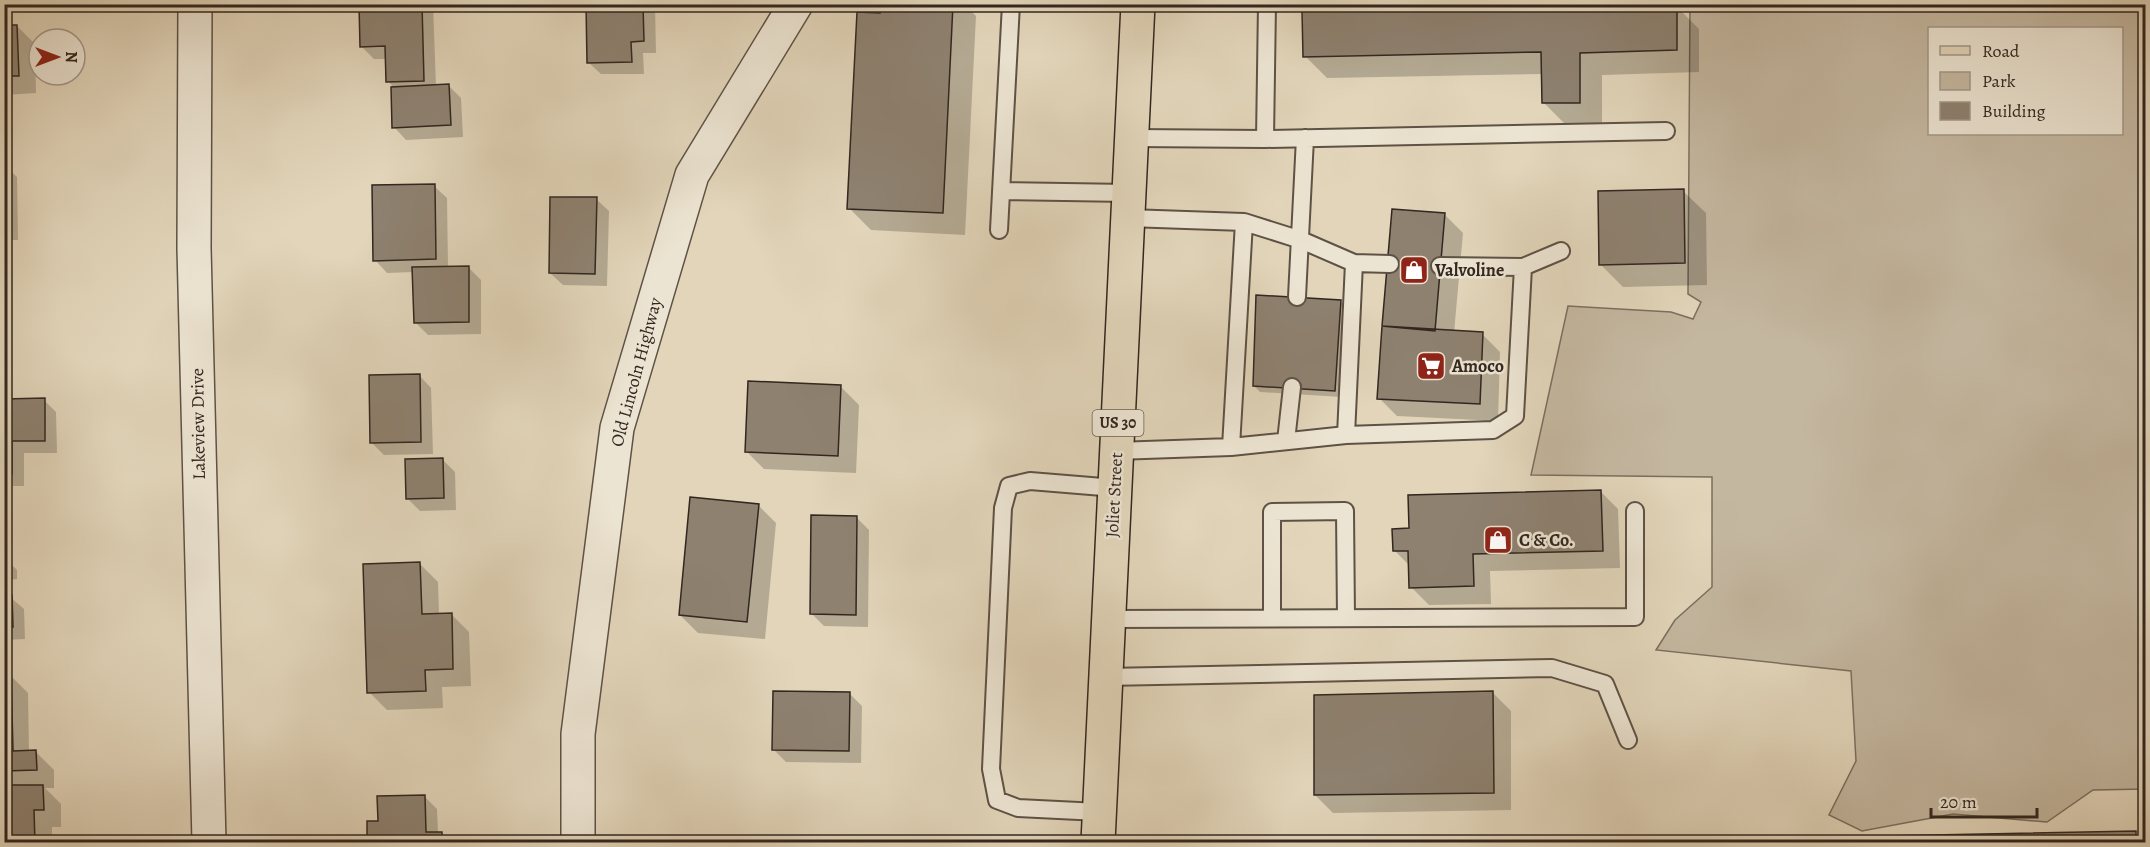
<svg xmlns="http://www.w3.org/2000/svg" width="2150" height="847" font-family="Alegreya,serif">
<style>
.green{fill:#c4b7a0;stroke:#7b6f60;stroke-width:1.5;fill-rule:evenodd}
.shadow{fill:#0003}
.building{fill:#8e8170;stroke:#322720;stroke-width:1.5}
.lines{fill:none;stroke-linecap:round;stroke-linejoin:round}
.lane-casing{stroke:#5e5246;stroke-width:20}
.street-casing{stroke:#5e5246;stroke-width:36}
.primary-casing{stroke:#322720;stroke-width:36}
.lane{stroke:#ece4d2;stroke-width:16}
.street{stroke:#ece4d2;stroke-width:33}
.primary{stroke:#e2d5ba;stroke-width:33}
.labels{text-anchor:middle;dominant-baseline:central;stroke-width:5;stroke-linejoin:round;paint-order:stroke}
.shield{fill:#ece4d2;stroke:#6a6055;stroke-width:1.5}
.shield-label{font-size:16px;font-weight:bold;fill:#322720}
.poi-label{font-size:18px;font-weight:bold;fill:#322720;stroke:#ece4d2;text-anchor:start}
.street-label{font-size:18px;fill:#322720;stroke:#ece4d2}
</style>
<rect width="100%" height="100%" fill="#e2d5ba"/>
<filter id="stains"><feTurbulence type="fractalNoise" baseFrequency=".00333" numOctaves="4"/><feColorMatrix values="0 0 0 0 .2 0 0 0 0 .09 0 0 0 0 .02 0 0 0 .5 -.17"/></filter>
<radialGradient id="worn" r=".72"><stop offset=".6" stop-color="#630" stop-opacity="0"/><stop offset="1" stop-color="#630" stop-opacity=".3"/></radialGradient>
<path class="green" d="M1690,5H2145V789L2093,790L2047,822L1953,814L1862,831L1829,815L1856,761L1851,671L1656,650L1675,620L1712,587V477L1531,475L1568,306L1671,312L1693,319L1701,302L1688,294ZM1930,28H2122V134H1930Z"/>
<path class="shadow" d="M360,4H433L436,86H449L461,98L463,137L406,140L394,127V88L388,81L387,59H374L362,47Z
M587,4H655L656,53H643L644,74H601L588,62Z
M882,4H964L976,16L965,235L871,230L849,208Z
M1676,6L1699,29V72L1602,75V125H1566L1544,103L1543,74L1327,78L1305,56Z
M17,26L35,44L36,93L4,95V27Z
M4,165L17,177L18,240H4Z
M434,186L447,198L448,267H468L481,280V334L428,335L415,322L414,272L387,273L375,260Z
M1683,191L1706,213L1707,285L1623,287L1601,265Z
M596,199L609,211L607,286L563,285L550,273Z
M1445,215L1463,233L1454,333L1482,334L1500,352L1498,421L1397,416L1379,398Z
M1340,301L1346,307L1341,397L1260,392L1254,386Z
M419,375L431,388L433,454L384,455L371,442Z
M841,387L859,405L856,473L764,469L746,451Z
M44,400L56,412L57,453H24V486H4V401Z
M442,459L455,472L456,510L420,511L407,498Z
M1600,491L1618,509L1620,568L1490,571L1491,604L1429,605L1411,587L1410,566L1395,551L1411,530Z
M758,505L776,523L765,639L698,633L680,615Z
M857,518L869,530L868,627L824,626L812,614Z
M4,557L17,570V579L9,580V596L24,609L25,639L4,640Z
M420,564L438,582L439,615L451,614L469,632L471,686L442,687L443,708L387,710L369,692Z
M4,675H10L28,693L29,752H36L54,770V788H45L61,804V827H52V842H4Z
M1493,693L1511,711V810L1333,813L1315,795Z
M850,694L862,706L861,763L786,762L773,749Z
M424,796L437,809L438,833H441L450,842H369L368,823H379Z
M2135,833L2145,842H1651Z"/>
<path class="building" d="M359,4H422L424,81L386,82L385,46L360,47Z
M586,4H643L644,41L631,42L632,62L587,63Z
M880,4H953L943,213L847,209L857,12L880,13Z
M1677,5V50L1580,53V103H1542L1541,52L1303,57L1302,11Z
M4,25H17L19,76H4Z
M449,84L451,125L392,128L391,87Z
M4,163L7,228H4Z
M435,184L436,259L373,261L372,185Z
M1684,189L1685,263L1599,265L1598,191Z
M550,197H597L595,274L549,273Z
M1392,209L1445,213L1435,331L1382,326Z
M469,266V322L414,323L412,267Z
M1256,295L1341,300L1335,391L1253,386Z
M1382,326L1483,332L1480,404L1377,399Z
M420,374L421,442L370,443L369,375Z
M748,381L841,385L838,456L745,452Z
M45,398V441H12V474H4V399Z
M443,458L444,498L406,499L405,459Z
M1601,490L1603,551L1473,554L1474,586L1409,588L1408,551H1393L1392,529L1409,528L1408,495Z
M690,497L759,504L747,622L679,615Z
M811,515L857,516L856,615L810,614Z
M420,562L422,614L452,613L453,669L425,670L426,691L367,693L363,564Z
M4,595H12L13,627H4Z
M4,673H11L13,751L36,750L37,770L4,771Z
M773,691L850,692L849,751L772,750Z
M1493,691L1494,793L1314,795V695Z
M4,785H43L44,810H34L35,842H4Z
M425,795L426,832H442V842H367V821H378L377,796Z
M2136,831V842H1578Z"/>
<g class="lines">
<g class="lane-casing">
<path id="lane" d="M1132,138L1265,139L1267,4
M1265,139L1666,131
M1001,191L1129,193
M1128,218L1244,222L1301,240L1354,263L1390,264
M999,230L1011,4
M1523,267L1561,251
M1297,297L1305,138
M1346,435L1354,263
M1286,441L1292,387
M1231,447L1346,435L1493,430L1515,416L1523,267L1440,266
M1116,451L1231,447L1244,222
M1272,618V512L1345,511L1346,618
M1108,619L1635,617V511
M1106,677L1552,668L1605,684L1628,740
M1099,812L1018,808L997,800L991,769L1003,508L1009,486L1030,481L1115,488"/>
</g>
<g class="street-casing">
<path id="street" d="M195,4L194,248L209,842
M578,842V734L617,428L692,175L796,4"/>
</g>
<g class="primary-casing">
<path id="primary" d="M1098,842L1138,4"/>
</g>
<use href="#lane" class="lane"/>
<use href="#street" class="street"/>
<use href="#primary" class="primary"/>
</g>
<defs>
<g id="shop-square" transform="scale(1.5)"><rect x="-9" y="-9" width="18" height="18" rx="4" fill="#8f2418" stroke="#ece4d2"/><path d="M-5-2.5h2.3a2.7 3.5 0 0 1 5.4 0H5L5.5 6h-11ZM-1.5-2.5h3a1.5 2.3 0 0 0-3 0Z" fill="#fff"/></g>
<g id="supermarket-square" transform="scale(1.5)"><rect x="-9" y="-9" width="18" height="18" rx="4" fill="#8f2418" stroke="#ece4d2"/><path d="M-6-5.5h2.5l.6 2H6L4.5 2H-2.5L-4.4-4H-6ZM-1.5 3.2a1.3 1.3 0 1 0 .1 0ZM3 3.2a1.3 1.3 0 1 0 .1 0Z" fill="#fff"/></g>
</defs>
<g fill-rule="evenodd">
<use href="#shop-square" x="1414" y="270"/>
<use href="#supermarket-square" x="1431" y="366"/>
<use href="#shop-square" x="1498" y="540"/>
</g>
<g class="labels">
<rect class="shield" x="1092.5" y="410" width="51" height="26" rx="4.5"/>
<g class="shield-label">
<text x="1118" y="423">US 30</text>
</g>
<g class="poi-label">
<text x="1435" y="270">Valvoline</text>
<text x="1452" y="366">Amoco</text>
<text x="1519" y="540">C &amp; Co.</text>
</g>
<g class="street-label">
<text transform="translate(636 372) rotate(-75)">Old Lincoln Highway</text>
<text transform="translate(198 424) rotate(-91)">Lakeview Drive</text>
<text transform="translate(1114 495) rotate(-87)">Joliet Street</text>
</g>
</g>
<rect width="2150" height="847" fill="none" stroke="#e2d5ba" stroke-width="24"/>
<rect x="6" y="6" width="2138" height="835" fill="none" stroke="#322720" stroke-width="3"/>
<rect x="12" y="12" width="2126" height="823" fill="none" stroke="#322720" stroke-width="1.5"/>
<rect x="1928" y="27" width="195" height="108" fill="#ece4d2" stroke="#a2988b" stroke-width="1.5"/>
<rect x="1940" y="46" width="30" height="9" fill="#e2d5ba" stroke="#a2988b" stroke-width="1.5"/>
<text x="1982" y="57" font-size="18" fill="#322720">Road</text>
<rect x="1940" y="72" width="30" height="18" fill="#c4b7a0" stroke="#a2988b" stroke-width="1.5"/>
<text x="1982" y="87" font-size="18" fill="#322720">Park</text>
<rect x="1940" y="102" width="30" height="18" fill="#8e8170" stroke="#a2988b" stroke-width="1.5"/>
<text x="1982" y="117" font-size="18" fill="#322720">Building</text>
<g transform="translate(57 57) rotate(90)"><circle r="28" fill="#ece4d2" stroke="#a2988b" stroke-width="1.5"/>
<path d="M0-4.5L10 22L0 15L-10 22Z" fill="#8f2418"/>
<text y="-9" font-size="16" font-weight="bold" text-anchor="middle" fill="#322720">N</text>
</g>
<path d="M1931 808v9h106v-9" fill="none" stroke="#322720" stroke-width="3"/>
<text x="1940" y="808" font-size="18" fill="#322720" stroke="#ece4d2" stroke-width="4.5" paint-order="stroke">20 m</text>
<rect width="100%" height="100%" filter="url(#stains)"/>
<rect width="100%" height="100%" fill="url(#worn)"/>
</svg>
